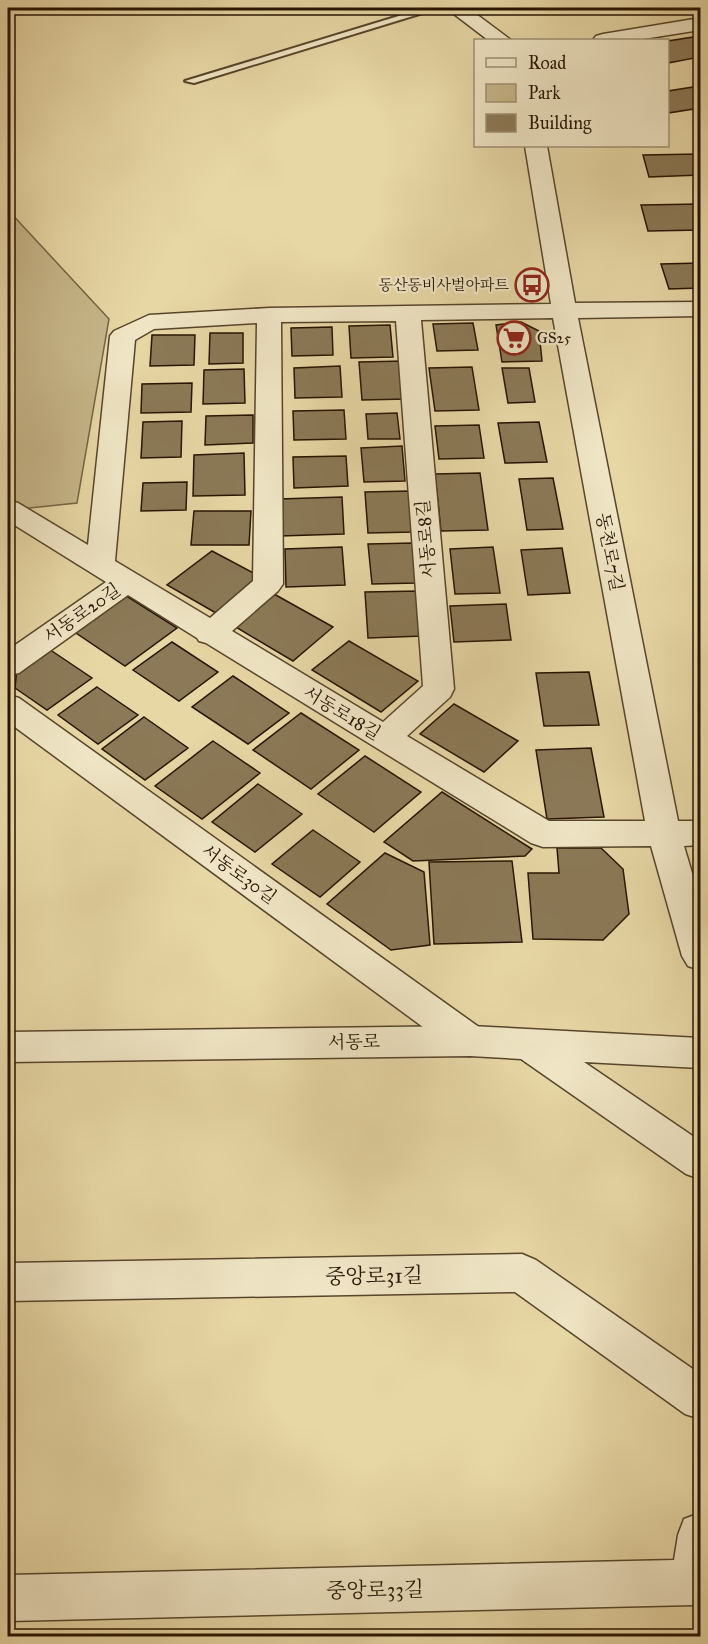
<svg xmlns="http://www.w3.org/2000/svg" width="708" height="1644" font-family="'IM FELL Great Primer','Noto Serif KR',serif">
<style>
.green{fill:#c6b689;stroke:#766546;stroke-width:1.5}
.building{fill:#8b7957;stroke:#271402;stroke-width:1.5}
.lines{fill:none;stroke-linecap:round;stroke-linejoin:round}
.service-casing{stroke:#57452b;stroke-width:4}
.minor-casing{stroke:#57452b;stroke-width:3}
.tertiary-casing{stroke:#57452b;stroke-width:3}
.service{fill:#efe5c4;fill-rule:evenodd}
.minor{fill:#efe5c4;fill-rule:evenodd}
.tertiary{fill:#efe5c4;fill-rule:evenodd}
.labels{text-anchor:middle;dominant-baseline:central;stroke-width:4.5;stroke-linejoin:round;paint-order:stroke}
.far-poi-label{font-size:15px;fill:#271402;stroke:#efe5c4;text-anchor:end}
.street-label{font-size:18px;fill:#271402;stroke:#efe5c4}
.near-street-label{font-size:21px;fill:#271402;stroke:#efe5c4}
</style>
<rect width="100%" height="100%" fill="#e7d7a5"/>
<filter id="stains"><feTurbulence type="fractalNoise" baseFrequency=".00333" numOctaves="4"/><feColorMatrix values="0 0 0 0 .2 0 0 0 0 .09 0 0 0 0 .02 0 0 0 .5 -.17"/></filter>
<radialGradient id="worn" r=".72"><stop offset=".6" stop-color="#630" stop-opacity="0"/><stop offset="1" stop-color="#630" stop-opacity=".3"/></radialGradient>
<path class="green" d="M8,210L109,319L77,503L20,509L8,501Z"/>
<path class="building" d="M700,36V57L668,63V41Z
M700,86V108L668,113V91Z
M700,154V175L649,177L643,155Z
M700,204V230L648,231L641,205Z
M700,263V288L669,289L661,264Z
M521,322L539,331L542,361L502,362L496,325Z
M473,323L478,350L437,351L433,324Z
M390,325L393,357L351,358L349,326Z
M332,327L333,355L292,356L291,328Z
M210,333H243V363L209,364Z
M152,335H195L194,365L150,366Z
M403,361L407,399L362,400L359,362Z
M340,366L342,397L295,398L294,368Z
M472,367L479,410L435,411L429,368Z
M502,368H529L535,402L508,403Z
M244,369L245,403L203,404L204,370Z
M192,383L191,412L141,413L142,384Z
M344,410L346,439L294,440L293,411Z
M397,413L400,439H368L366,414Z
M253,415V443L205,445L206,416Z
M182,421L181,457L141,458L143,422Z
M539,422L547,462L505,463L498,423Z
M479,425L484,458L439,459L435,426Z
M402,446L405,481L364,482L361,448Z
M244,453L245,495L193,496L194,455Z
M346,456L348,486L294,488L293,457Z
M480,473L488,530L441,531L435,474Z
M553,478L563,529L527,530L519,479Z
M187,482L186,510L141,511L143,483Z
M410,491L414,532L368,533L365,492Z
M342,497L344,534L280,536L279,499Z
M194,511H251L249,545H191Z
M413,543L417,583L372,584L368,544Z
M342,547L345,585L286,587L285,549Z
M493,547L500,593L455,594L450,549Z
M562,548L570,593L528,595L521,550Z
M212,551L261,577L216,613L167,585Z
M419,591L423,636L368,638L365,592Z
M274,594L333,627L293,661L234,626Z
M125,595L177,628L125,666L73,631Z
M506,604L511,640L454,642L450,606Z
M349,641L418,681L381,712L312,670Z
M172,642L218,672L179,701L133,670Z
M46,647L92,678L47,710L15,688L17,667Z
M589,672L599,725L544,726L536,673Z
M233,676L289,713L248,744L192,707Z
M97,687L138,715L98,744L58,715Z
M454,704L518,741L484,772L420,734Z
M301,713L359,750L311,789L253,750Z
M144,717L188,748L145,780L102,749Z
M213,741L260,773L202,819L155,786Z
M591,748L604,817L547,819L536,750Z
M365,756L421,792L374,832L318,794Z
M258,784L302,814L255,852L212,822Z
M442,792L532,849L525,856L413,861L384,842Z
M313,830L360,862L320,897L272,864Z
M557,848H601L623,869L629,914L603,940L533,939L528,873H559Z
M385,853L424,872L430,945L391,950L327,904Z
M512,861L522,942L434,944L429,862Z"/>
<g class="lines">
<g class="service-casing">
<path id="service" d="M425,8H439L194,83L185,81Z"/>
</g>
<g class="minor-casing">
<path id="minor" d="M446,8H468L511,40H488Z
M700,18V30L637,40H593L596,36L603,34Z
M525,146H547L575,303L700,302V316L578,318L678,821H700V845L684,846L700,900V970L688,966L682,956L651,846L543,847L531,843L206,643L199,641L197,638L128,595L19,673L8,675V650L106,582L8,521V500L18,503L88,545L110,336L114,331L149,315L269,308L551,304ZM553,318L645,821H549L407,736L450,697L454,689L421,320ZM396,321L423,686L383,722L232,631L278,591L283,584L281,322ZM257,323L253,581L210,618L115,561L135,340L154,329Z
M8,695L19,698L483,1030L488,1041L483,1052L470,1056L457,1052L8,722Z
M522,1254L536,1260L700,1374V1419L685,1414L515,1292L8,1301V1263Z
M700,1513V1602L694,1605L8,1621V1575L674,1560L678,1535L684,1519Z"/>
</g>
<g class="tertiary-casing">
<path id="tertiary" d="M470,1026L700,1038V1068L584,1062L700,1141V1179L686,1174L521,1059L470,1056L8,1062V1032Z"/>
</g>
<use href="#service" class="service"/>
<use href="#minor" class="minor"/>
<use href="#tertiary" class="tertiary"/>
</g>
<defs>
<g id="bus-ring" transform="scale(1.725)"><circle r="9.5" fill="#efe5c4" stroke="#8f2418" stroke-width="1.5"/><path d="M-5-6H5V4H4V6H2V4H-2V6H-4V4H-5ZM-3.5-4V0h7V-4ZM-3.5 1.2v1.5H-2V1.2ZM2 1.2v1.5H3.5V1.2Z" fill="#8f2418"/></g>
<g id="supermarket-ring" transform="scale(1.725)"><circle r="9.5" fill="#efe5c4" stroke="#8f2418" stroke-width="1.5"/><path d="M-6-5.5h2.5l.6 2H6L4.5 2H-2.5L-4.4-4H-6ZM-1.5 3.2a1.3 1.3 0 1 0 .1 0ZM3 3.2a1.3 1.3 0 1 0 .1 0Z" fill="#8f2418"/></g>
</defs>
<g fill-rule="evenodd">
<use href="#bus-ring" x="532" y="285"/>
<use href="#supermarket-ring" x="514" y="338"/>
</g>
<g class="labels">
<g class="far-poi-label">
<text x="509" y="285">동산동비사벌아파트</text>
<text x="537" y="338" text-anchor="start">GS25</text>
</g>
<g class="street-label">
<text transform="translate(426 539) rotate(-95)">서동로8길</text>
<text transform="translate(610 552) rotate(79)">동천로7길</text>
<text transform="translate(82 613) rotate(-35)">서동로20길</text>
<text transform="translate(342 713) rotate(31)">서동로18길</text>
<text transform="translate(239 874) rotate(36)">서동로30길</text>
<text transform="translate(354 1042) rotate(-1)">서동로</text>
</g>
<g class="near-street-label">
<text transform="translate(374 1276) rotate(-1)">중앙로31길</text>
<text transform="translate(375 1590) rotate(-1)">중앙로33길</text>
</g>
</g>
<rect width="708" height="1644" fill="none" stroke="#e7d7a5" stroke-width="30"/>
<rect x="9" y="9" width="690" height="1626" fill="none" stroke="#271402" stroke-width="3"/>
<rect x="15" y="15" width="678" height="1614" fill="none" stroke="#271402" stroke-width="1.5"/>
<rect x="474" y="39" width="195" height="108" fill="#efe5c4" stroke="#9f9176" stroke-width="1.5"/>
<rect x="486" y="58" width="30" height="9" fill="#efe5c4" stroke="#9f9176" stroke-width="1.5"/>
<text x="528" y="69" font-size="18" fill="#271402">Road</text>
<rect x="486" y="84" width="30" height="18" fill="#c6b689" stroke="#9f9176" stroke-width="1.5"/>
<text x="528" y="99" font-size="18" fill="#271402">Park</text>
<rect x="486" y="114" width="30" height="18" fill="#8b7957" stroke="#9f9176" stroke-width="1.5"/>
<text x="528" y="129" font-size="18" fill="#271402">Building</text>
<rect width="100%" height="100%" filter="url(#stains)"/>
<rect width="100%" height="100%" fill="url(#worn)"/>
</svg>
